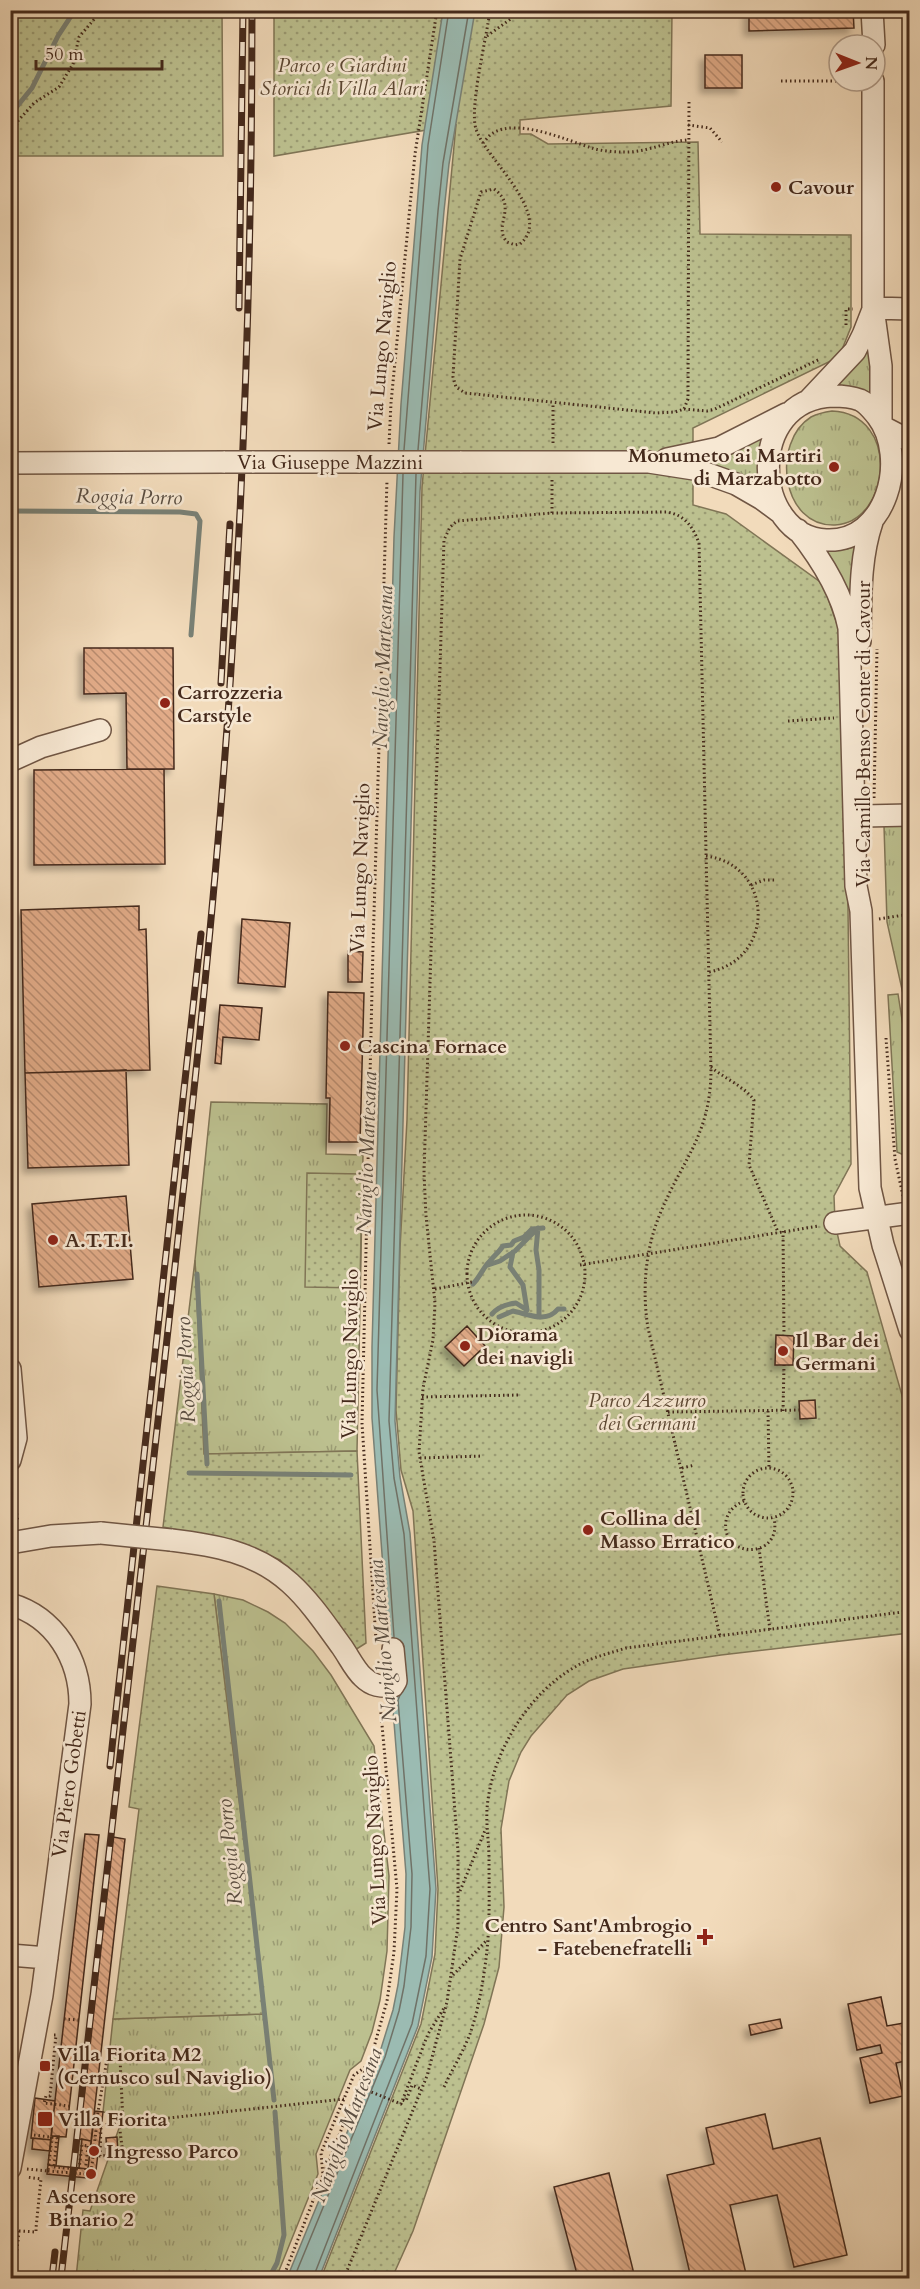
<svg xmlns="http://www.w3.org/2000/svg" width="920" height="2289" font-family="Cardo,serif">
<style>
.grass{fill:url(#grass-tufts);stroke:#807556;stroke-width:1.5}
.park{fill:url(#park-dots);stroke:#807556;stroke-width:1.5}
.water{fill:#9bbbb2;stroke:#798176;stroke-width:1.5}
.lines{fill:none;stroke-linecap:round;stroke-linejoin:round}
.shore{stroke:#707267;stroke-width:1.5}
.stream{stroke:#798176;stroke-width:5}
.building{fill:url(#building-back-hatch);stroke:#452a1c;stroke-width:1.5;filter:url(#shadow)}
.minor-casing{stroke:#705644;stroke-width:24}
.path{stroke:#452a1c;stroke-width:3;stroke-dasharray:1.5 3;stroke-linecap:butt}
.minor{stroke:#f7e8d3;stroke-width:21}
.rail-casing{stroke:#452a1c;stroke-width:7}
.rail{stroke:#f7e8d3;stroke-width:4.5;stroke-dasharray:14;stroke-linecap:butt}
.minor-bridge-casing{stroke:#705644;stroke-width:24;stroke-linecap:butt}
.path-bridge{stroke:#452a1c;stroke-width:3;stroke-dasharray:1.5 3;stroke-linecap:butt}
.minor-bridge{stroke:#f7e8d3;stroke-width:21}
.poi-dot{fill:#8f2418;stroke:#f7e8d3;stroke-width:2}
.labels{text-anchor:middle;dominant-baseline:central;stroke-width:5;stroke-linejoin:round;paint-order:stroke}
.park-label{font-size:20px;font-style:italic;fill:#5d4833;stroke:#f7e8d3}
.poi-label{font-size:20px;font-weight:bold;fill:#452a1c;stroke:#f7e8d3;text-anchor:start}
.street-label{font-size:20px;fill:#452a1c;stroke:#f7e8d3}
.water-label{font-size:21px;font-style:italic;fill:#5a4e42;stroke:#f7e8d3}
</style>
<defs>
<pattern id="grass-tufts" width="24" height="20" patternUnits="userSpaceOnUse" patternTransform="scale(1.5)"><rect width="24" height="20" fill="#bcc08f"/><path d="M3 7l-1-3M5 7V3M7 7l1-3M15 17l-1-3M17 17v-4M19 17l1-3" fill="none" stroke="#9b9c74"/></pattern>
<pattern id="park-dots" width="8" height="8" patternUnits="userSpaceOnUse" patternTransform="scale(1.5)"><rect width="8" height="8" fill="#bcc08f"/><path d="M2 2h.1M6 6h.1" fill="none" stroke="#9b9c74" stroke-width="1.8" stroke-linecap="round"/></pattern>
<pattern id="building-back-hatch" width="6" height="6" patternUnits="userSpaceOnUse" patternTransform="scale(1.5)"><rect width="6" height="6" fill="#e1ab88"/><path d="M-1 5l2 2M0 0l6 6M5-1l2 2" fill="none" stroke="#b88b6e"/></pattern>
<filter id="shadow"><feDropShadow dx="-5" dy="5" stdDeviation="3" flood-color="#0004"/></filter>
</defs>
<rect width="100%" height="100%" fill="#f2dbbb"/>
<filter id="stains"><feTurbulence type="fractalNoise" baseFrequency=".00333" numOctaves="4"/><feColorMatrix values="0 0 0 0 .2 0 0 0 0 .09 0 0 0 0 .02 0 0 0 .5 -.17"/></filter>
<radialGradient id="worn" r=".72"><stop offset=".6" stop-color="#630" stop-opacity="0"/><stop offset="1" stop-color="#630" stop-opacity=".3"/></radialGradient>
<path class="grass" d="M872,336L877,398L856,388L837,385L861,358Z
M832,411C901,414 891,522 835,525C781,527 771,442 811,417C817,414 825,412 832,411Z
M764,436L763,491L698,461Z
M857,546V616L825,550L847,549Z
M884,826H909V865L905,866L910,897L909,1021L887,922Z
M898,994L910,1070V1147L906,1156L897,1152L888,995Z
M211,1102L327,1104L326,1154L363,1155L357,1451L204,1454L195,1260Z
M214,1594L243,1600L268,1612L285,1623L313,1651L331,1675L374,1746L389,1876L387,1951L380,2000L372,2032L361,2061L350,2070L316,2154L318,2174L276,2278H76L83,2210L90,2211L124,2114L103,2112L113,2019L265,2014Z"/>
<path class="park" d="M10,11H222L223,156H11Z
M274,11H672L671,106L520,120V134H531L548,144L698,142L700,234L851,235V327L839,357L693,428V505L726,514L823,584L839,630L848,908L851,1164L834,1196L835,1223L840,1246L867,1272L903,1399L909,1401V1633L721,1655L623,1669L589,1681L567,1695L531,1736L521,1752L509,1781L501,1829L504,1907L499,1967L484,2024L413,2231L392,2278H321L421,2024L435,1954L438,1889L413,1511L401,1470L396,1410L400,1248L407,1120L422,487L456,125L274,156Z
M307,1173L362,1174L360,1288L305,1287Z
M195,1260L204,1454L357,1451L366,1643L355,1650L280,1560L229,1540L163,1527Z
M157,1586L214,1594L265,2014L113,2019L139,1809L129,1807Z"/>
<path class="water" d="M443,11H475L449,164L444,211L420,491L395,1421L400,1477L410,1533L434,1862L436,1889L432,1957L418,2026L319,2278H287L379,2055L393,2010L398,1985L405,1927L406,1874L392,1697L401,1684L389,1649L372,1418V1347L394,537L401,404L422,145Z"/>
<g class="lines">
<path class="shore" d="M404,450L428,145L449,10
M418,450L438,211L443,163L469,10
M394,1637L377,1390L403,474
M294,2278L385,2057L399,2011L404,1986L411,1927L412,1874L398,1700L400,1695
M313,2278L412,2024L426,1956L430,1889L428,1863L404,1534L394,1478L389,1421L416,474"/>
<path class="stream" d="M10,115L32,88L58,36L75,10
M10,511L180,512L196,514L200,521L191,635
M538,1228L536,1250L539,1270V1316L540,1317
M513,1252L510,1267L523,1285L527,1310
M488,1265L500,1261L515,1251L537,1229
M197,1274L207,1464
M473,1284C480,1277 483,1268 489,1262C494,1256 499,1252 503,1246L511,1245L514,1241L524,1237L532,1229L543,1228
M492,1314C498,1307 507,1304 516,1303L527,1310
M499,1317L513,1311C528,1314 546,1324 558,1309H564
M189,1473L351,1475
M219,1601L274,2100
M269,2278L277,2263L284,2235L275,2112"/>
</g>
<path class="building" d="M749,10H853L854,28L749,31Z
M705,55H742V88H705Z
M84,648H173L174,769H127L126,693L84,694Z
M164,769L165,864L34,865V770Z
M139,906V930L146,929L150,1070L25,1073L21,910Z
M242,919L290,923L285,987L238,983Z
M348,951L363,952L362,982H348Z
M328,992L364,993L360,1142H329L330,1098H326Z
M220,1005L262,1008L259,1040L223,1037L221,1064L215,1063Z
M126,1070L129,1165L28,1168L25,1073Z
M126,1196L133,1279L39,1287L32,1204Z
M467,1326L485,1346L464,1366L445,1347Z
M776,1335L794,1336L793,1365H775Z
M815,1400L816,1418L800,1419L799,1401Z
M85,1834L99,1835L66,2137L51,2136Z
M113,1837L125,1839L91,2141L79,2139Z
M881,1997L887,2026L910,2022V2060L896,2063L903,2096L870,2103L860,2058L882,2053L880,2045L857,2050L848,2004Z
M780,2019L782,2028L751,2035L749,2025Z
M35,2098L55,2101L51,2140L31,2138Z
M95,2111L103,2112L96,2170L88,2169Z
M765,2114L773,2149L820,2138L847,2255L794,2267L777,2195L730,2205L747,2278H691L667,2175L714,2164L706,2128Z
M51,2136H59L56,2166L48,2165Z
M117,2137L118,2153H107L106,2138Z
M33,2138L51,2140L50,2151L32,2149Z
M82,2139L91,2141L88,2169L79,2168Z
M48,2165L88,2169L87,2178L47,2174Z
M609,2173L635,2278H578L554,2187Z"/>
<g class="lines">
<g class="minor-casing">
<path id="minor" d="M872,10L874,45
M873,81V308L881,366V421
M873,308L910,309
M833,396C842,396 852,397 860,400C867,403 872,410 877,416C909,458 887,543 826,540C752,537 744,399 833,396Z
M809,400L855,351L863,335L872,312
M885,428L910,441
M667,459L719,448L786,414
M252,462H360
M460,462H649L694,469L736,484L762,499L781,513
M10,463L225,462
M798,530C821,559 842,592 849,628L856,886L861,911L870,1188L883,1245L910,1330
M860,641C861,602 859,560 872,522
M10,761L41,747L100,730
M863,816L910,815
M835,1223L910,1213
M10,1369L16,1438L10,1460
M171,1540C214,1545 256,1552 290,1583C310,1601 326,1625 342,1647C349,1657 355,1670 363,1677C372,1686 381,1687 393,1686L396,1681L393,1649
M10,1543L51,1536L101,1533
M10,1604C55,1617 80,1659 80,1704L42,1995L10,2168
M10,1955L47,1958"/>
</g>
<path class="path" d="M490,10C487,36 469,108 476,129C484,157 555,215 520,244L515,245L507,242C492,225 519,207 494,189L481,192L460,259L453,377L456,387L465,393L656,413L675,412L684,409L688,399L689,102
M487,36L512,18L515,10
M781,81H839
M688,125L710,128L722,142
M483,143C486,140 489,135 493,133C518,118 566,140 592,148C601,151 614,152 624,152C646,153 667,141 688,140
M10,179L17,122L34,103L59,87L73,64L79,37L102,10
M846,325V309H853
M10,382L13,446
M684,409L707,411L715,409L820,359
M553,443V403
M389,444L391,403L415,154L437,10
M552,513V479
M788,721L834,718
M874,798L877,649
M706,856C774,865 776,959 709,972
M751,885L764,880H776
M879,919L910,914
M886,1038L895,1159L903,1196
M711,1067C725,1079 744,1086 754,1100L749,1165L778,1232
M467 1274a59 59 0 1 1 118 0a59 59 0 1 1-118 0Z
M783,1231L784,1334
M580,1265L819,1226
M435,1289L472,1282
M422,1397L518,1395
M768,1411L769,1468
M783,1411L784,1365
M668,1412L800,1410
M420,1458L483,1456
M743 1493a25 25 0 1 1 50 0a25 25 0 1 1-50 0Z
M682,1468L695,1465
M11,1478L18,1522
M744,1501C735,1505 728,1511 726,1521C720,1559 783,1560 774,1518
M759,1548L770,1630
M10,1579L17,1587
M376,1640L362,1423L373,947L387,480
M460,1891L486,1828
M10,1931L15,1932
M453,1975L486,1941
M10,1979L15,1980L10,2043
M64,2019L79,2020
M54,2035H56L50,2096H46L44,2103L69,2106
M359,2087L401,2104L428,2034L444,2008
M444,2087C452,2070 463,2052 470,2034C479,2008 484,1977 487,1950C490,1919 489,1889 489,1859C489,1842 486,1826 487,1809C491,1755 527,1694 575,1667C591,1657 608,1654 626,1648L910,1611
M403,2100L406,2101L412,2085L421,2089
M81,2123L97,2125
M119,2123L123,2154L100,2156L101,2125H104L344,2099
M34,2135L57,2138L54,2167
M88,2146L85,2174H91L98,2112L107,2059L113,2053L118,2055L120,2058L123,2123
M27,2169L48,2171L52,2137
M79,2169L82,2145L88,2146
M324,2173L366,2068
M10,2231H19L14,2278
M19,2231L36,2232V2228L41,2179L26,2177
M283,2278L323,2175L321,2153L354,2075L367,2066L372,2054L387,2001L394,1952L397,1889L380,1703
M344,2278L427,2076L447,2002L458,1926V1851L434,1541L419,1452L423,1388L433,1340L435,1303L426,1216L424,1173L444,540L450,527L457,521L552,513L667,512C685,515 693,527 699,543L711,1072C710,1136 682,1160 660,1214C645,1250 642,1291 648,1328L720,1636"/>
<use href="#minor" class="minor"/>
<g class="rail-casing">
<path id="rail" d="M239,308L243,10
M221,683L230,524
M110,1766L201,934
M52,2278L55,2252
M61,2278C94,1987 127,1695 160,1403C186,1164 214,925 230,685C245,461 252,236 252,10"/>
</g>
<use href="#rail" class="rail"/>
<g class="minor-bridge-casing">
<path id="minor-bridge" d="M225,462H252
M360,462H460
M101,1533L171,1540"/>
</g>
<path class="path-bridge" d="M54,2167L79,2169
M48,2171L85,2174"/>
<use href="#minor-bridge" class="minor-bridge"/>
</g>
<g class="poi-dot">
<circle cx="776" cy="187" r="6"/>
<circle cx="834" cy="467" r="6"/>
<circle cx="165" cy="703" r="6"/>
<circle cx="345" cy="1046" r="6"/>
<circle cx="53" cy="1240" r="6"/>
<circle cx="465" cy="1346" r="6"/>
<circle cx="783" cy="1351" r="6"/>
<circle cx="588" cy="1530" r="6"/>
<path d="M702 1928h6v6h6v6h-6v6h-6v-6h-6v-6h6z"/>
<rect x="39" y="2060" width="12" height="12" rx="3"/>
<rect x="37" y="2111" width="16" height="16" rx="3"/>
<circle cx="94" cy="2151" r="6"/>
<circle cx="91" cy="2174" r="6"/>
</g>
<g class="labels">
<g class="park-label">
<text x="342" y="65">Parco e Giardini<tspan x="342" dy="23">Storici di Villa Alari</tspan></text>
<text x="647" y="1400">Parco Azzurro<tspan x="647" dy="23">dei Germani</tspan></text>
</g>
<g class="poi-label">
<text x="788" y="187">Cavour</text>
<text x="822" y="455" text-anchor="end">Monumeto ai Martiri<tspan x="822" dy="23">di Marzabotto</tspan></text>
<text x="177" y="692">Carrozzeria<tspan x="177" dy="23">Carstyle</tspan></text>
<text x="357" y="1046">Cascina Fornace</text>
<text x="65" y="1240">A.T.T.I.</text>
<text x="477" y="1334">Diorama<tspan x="477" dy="23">dei navigli</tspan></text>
<text x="795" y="1340">Il Bar dei<tspan x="795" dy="23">Germani</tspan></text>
<text x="600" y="1518">Collina del<tspan x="600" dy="23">Masso Erratico</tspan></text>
<text x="692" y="1925" text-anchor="end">Centro Sant'Ambrogio<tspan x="692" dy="23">- Fatebenefratelli</tspan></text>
<text x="57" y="2054">Villa Fiorita M2<tspan x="57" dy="23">(Cernusco sul Naviglio)</tspan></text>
<text x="58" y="2119">Villa Fiorita</text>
<text x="106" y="2151">Ingresso Parco</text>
<text x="91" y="2196" text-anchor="middle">Ascensore<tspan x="91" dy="23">Binario 2</tspan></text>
</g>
<g class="street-label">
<text transform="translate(382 346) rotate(-85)">Via Lungo Naviglio</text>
<text x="330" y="462">Via Giuseppe Mazzini</text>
<text transform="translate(863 734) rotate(-90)">Via Camillo Benso Conte di Cavour</text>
<text transform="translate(360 868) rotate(-88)">Via Lungo Naviglio</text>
<text transform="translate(350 1354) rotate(-89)">Via Lungo Naviglio</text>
<text transform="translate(69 1784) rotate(-82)">Via Piero Gobetti</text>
<text transform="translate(375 1840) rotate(-93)">Via Lungo Naviglio</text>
</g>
<g class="water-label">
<text transform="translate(129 497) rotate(1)">Roggia Porro</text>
<text transform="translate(383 667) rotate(-88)">Naviglio Martesana</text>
<text transform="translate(367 1153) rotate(-88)">Naviglio Martesana</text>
<text transform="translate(186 1370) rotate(-93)">Roggia Porro</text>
<text transform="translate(383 1641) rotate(-95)">Naviglio Martesana</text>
<text transform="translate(230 1852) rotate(-96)">Roggia Porro</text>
<text transform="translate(347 2125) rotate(-69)">Naviglio Martesana</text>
</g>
</g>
<rect width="920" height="2289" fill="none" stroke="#f2dbbb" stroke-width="36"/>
<rect x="12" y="12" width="896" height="2265" fill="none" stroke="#452a1c" stroke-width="3"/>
<rect x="18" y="18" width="884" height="2253" fill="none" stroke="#452a1c" stroke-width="1.5"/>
<g transform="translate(857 63) rotate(91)"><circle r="28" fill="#f7e8d3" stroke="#b09c8a" stroke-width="1.5"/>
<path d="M0-4.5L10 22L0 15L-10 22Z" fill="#8f2418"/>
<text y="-9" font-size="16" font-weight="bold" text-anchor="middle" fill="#452a1c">N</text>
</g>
<path d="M36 60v9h126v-9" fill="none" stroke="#452a1c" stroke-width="3"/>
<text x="45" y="60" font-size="18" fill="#452a1c" stroke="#f7e8d3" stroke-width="4.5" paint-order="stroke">50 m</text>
<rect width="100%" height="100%" filter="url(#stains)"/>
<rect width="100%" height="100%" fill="url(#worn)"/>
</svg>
